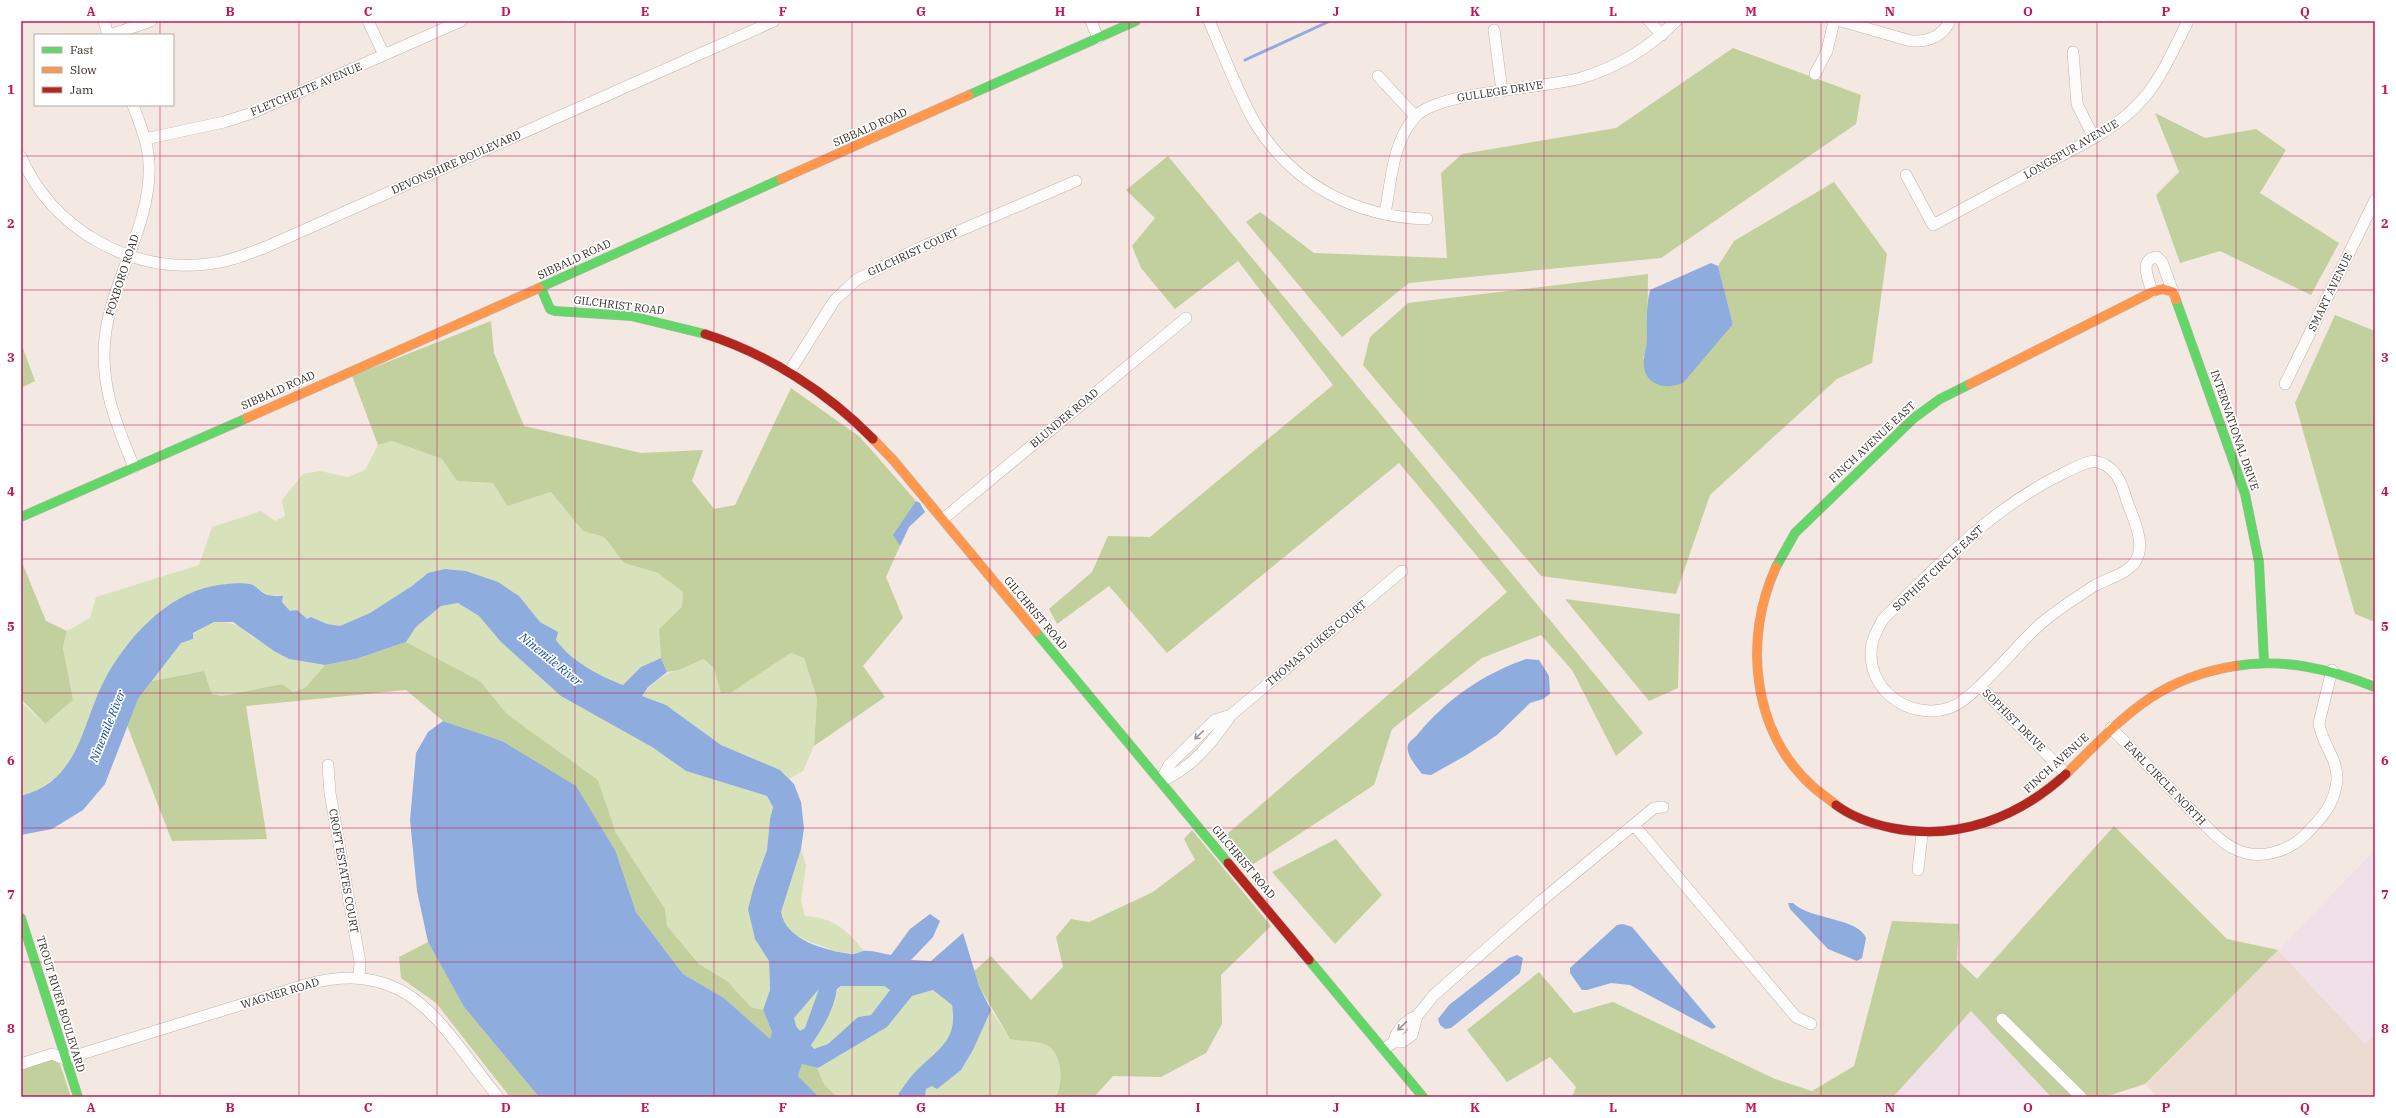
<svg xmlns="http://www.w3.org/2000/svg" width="2396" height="1118" font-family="'IBM Plex Serif',serif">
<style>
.commercial{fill:#ebdbd0}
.industrial{fill:#f0e1e8}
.green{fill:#d7e2bb}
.forest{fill:#c2d09e}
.water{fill:#8eacdd;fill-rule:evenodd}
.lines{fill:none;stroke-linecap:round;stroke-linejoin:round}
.stream{stroke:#8eacdd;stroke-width:3}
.street-casing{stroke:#beb3ae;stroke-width:12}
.fast-casing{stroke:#beb3ae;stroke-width:10}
.slow-casing{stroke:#beb3ae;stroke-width:10}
.jam-casing{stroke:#beb3ae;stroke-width:10}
.street{stroke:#fdfcfb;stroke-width:11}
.fast{stroke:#63d668;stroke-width:9}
.slow{stroke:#ff974d;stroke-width:9}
.jam{stroke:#b3261e;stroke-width:9}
.oneway{stroke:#9a9490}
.grid{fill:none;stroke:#c2185b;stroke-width:1;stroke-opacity:0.55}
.labels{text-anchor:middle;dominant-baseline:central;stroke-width:3.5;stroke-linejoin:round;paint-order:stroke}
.street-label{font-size:11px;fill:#372c26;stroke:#fff}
.water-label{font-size:12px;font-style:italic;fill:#07499d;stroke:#fff}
.neatline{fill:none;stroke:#c2185b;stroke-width:1.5}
.grid-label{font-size:13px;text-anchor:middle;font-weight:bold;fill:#c2185b}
</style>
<rect width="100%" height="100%" fill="#f4e8e2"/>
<path class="commercial" d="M2278,950L2365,1043L2375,1035V1097H2157L2145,1084Z"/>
<path class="industrial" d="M2375,850V1035L2365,1044L2278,950Z
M1971,1011L2051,1097H1893Z"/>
<path class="green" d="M392,441L442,459L457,481L493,483L507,506L551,492L583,531L604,537L624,563L658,573L683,592V607L659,629L661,658L641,667L623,685C599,676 571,662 556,640L557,632L540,622L519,596L428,573C409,589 364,621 341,626C331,627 320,621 311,617L308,619L290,611L282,602L283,596L268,595L250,584L155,617L129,644L104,681L82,738L68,765L59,775L35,792L21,796V704H23L45,724L73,700L63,647L67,631L90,618L96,597L199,565L212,527L261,511L275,521L285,516L282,500L303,474L320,471L348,477L365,470L378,445Z
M458,603L479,616L501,642L686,771L767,796L773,807L770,819L767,850L754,886L755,939L769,961L770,990L763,1010L751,1007L727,981L699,964L667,926L665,909L616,833L598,780L507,714L480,681L406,642L416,627L441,606Z
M214,622C228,622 242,623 251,636L289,659L325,665L305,688L292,692L282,684L222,696L212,694L204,671L152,681L160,667L181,642L193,639V634Z
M791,653L804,658L817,699L814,746L803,771L789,779L780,770L721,745L666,705L642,696C658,673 679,670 702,659L714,668L721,694L732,692Z
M801,849L806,865L801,901L805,916C834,918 846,929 864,951C848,956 834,951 819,945C808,941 786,933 782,920C776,903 795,866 801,849Z
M841,986H884L890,990L871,1015L858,1017L828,1044L814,1049L811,1045C821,1031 830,1017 835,1000C837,994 836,990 841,986Z
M820,988L805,1028L800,1031L796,1026L793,1018Z
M933,990L952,1005C958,1041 938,1049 916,1071C910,1077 904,1086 899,1093L898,1097H837L824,1084L817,1068L887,1027L912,996Z
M991,1010L1010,1039C1018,1040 1040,1041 1047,1045C1063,1055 1063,1082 1056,1097H925L926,1089L961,1070L973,1050Z"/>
<path class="forest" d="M1733,48L1861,95L1856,124L1661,258L1409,283L1342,337L1246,222L1260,212L1314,253L1447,258L1441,173L1462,154L1616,128Z
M2155,113L2205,138L2256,129L2286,150L2260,193L2339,243L2311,295L2220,251L2180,263L2156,195L2179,172Z
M1168,156L1643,733L1616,756L1572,670L1541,635L1482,658L1392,729L1374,785L1252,865L1226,835L1507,592L1399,463L1167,653L1109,586L1057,624L1049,609L1092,572L1108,536L1150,537L1333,385L1238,261L1175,309L1141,268L1132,246L1155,218L1126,190Z
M1834,182L1887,254L1872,363L1837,379L1710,495L1676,594L1541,576L1363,365L1370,337L1408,303L1648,274L1647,343L1643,359L1733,324L1718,266L1734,241Z
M2335,315L2375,331V622L2355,614L2295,403Z
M491,321L494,353L524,426L641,453L703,450L692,481L714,509L735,505L791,388L860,437L916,501L894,535L900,546L886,577L903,618L863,666L885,697L814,746L817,699L804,658L791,653L732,692L721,694L714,668L703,659L679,670L667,672L661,658L659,629L682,607L683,592L658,573L624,563L604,537L583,531L551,492L507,506L493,483L457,481L442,459L392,441L378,445L352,376Z
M21,343L35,381L21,388Z
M21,560L46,621L67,631L63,647L73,700L45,724L21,699Z
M1565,599L1680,614L1678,688L1649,701Z
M406,642L480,681L507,714L598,780L616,833L665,909L667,926L699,964L727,981L751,1007L763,1010L772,1032L770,1040L724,998L683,974L636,912L616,852L502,741L443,721L406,690L246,706L267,839L172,841L127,725L138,699L152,681L204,671L212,694L222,696L282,684L293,692L305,688L325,665L356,659Z
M2114,826L2227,939L2278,950L2145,1084L2105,1097H2051L1971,1011L1893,1097H1572L1576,1087L1550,1057L1507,1082L1467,1030L1539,972L1574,1013L1613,1002L1775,1079L1812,1091L1854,1066L1892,921L1959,924L1957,960L1977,979Z
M1192,830L1271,926L1221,975L1222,1024L1206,1053L1161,1077L1113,1076L1094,1097H1056C1063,1082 1063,1055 1047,1045C1040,1041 1018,1041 1010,1039L979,986L974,971L991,956L1031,1000L1063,967L1056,937L1071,919L1089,922L1153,892L1195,860L1184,839Z
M1336,839L1382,895L1335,944L1272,872Z
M428,942L464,1007L539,1097H510L436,1003L401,978L399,957Z
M55,1049L71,1097H21V1060Z
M802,1063L817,1068L824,1084L837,1097H819L798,1076Z"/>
<path class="water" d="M1711,263L1718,266L1733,324L1683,383C1663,391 1641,384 1644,358C1644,352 1647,346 1647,340C1647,323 1646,306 1650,290Z
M916,501L920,503L925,512L909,527L900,546L893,535Z
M445,569L466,571L498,582L519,596L540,622L558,632L556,640C571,661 599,676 623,685L641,667L661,658L667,672L648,687L642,696L666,705L721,745L780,770L794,784L801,802L804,828L801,849L781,912C785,940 827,951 851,954C856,954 859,952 863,951C872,950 883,954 891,955L910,929L930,914L940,921L933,937L911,960L931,961L963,933L979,986L991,1010L973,1050L961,1070L937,1089L932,1086L926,1089L925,1097H898L899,1093C904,1086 910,1077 916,1071C938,1049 958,1041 952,1005L933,990L912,996L887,1027L818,1068L802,1064L798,1076L819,1097H539L464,1007L428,942L417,891L410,820L416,753L428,732L443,721L502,741L576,786L616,852L636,912L683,974L724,998L770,1039L772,1032L763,1010L770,990L769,961L755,939L748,909L754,886L767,850L770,819L773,807L767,796L686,771L652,747L561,696L501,642L479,616L458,603L441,606L416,627L406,642L356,659L325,665L289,659L274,651L233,622H214L193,633V639L181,643L138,699L105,784L83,810L52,829L21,835V796C80,780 81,726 104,681C126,639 166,595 213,586C223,584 240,582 250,584C256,585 261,593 268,595C272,596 278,596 283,596L282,602L290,611L297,610L307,619L311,617L327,624L340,626L370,613L412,586L428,573ZM841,986H884L890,990L871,1015L858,1017L828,1044L814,1049L811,1045C823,1028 834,1010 837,989ZM819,989L805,1028L800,1031L796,1026L794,1018Z
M1526,659L1539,660L1549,676L1550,694L1543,699L1530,703L1497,735L1465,756L1431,775L1422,774C1417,767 1405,754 1408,745C1409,741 1415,738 1418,734C1447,699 1483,674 1526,659Z
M1788,903H1793C1808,919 1859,918 1866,938L1862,958L1857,961L1828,949L1790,909Z
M1623,924L1632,927L1716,1027L1712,1029L1630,985L1611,983L1587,990H1582L1570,973V968L1617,925Z
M1517,955L1523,958L1520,973L1451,1028L1445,1029L1440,1025L1438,1019L1449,1005L1509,958Z"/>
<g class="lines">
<path class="stream" d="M1245,60L1330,21"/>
<g class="street-casing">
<path id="street" d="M104,21L108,35
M368,21L384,55
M1091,21L1098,38
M1209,21C1224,55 1237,91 1255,123C1293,185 1356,217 1427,219
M1649,21L1662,35
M1841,21L1911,41C1928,42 1942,37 1950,21
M1494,30L1502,91
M110,35L151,21
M2073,52L2077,104L2094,138
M1815,74L1827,51L1834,21
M1378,76L1415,116
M133,105C140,124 148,143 149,163C152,220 115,275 106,330C98,380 115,422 134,467
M145,139L224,122L252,113L461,21
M21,157C53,229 129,273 208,264C229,262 247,254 266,247L774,21
M1906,175L1933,225L2094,138C2150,105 2160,77 2188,21
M1385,214C1391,182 1392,143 1415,117C1438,91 1543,89 1581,78C1618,67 1649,48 1676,21
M2152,292C2149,280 2138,259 2157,257L2162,262L2173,292
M790,371L834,301L856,280L917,249L1076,181
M2285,384L2375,200
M2093,461C2116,465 2121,481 2127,501C2133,518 2147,545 2135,562C2127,574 2106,579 2094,586C2077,597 2060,608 2044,621C2019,641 1975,700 1949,708C1908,721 1864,688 1872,644C1874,634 1879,627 1883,619C1936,567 1987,513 2054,478C2067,472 2079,464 2093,461Z
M943,519L1186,318
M1980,686L2065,773
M2111,728C2137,754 2162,780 2187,806C2203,822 2217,841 2237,850C2260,860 2287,852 2304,836C2321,819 2335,804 2337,780C2338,758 2321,743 2319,723L2332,670
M328,765L330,793L360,962L359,977
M1161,781C1193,768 1212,742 1231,715L1402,571
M1161,781L1169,765L1215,720L1231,715
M1634,825L1796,1017L1811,1024
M1918,870L1922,834
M2002,1019L2081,1097
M1394,1042C1396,1030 1406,1020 1417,1016
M1384,1049L1394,1042H1402L1412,1035L1417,1016L1434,995L1541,901L1654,808L1663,807
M21,1064L52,1054L65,1059L308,984C412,957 441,1027 498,1097"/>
</g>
<g class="fast-casing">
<path id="fast" d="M969,95L1136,21
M539,288L781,179
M541,288L550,309L555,311L631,316L705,334
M2176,300L2245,494L2259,562L2264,661
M21,517L247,418
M1776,567L1795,533L1914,418L1940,399L1970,384
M1036,632L1228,863
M2235,666C2284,658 2330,669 2375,687
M21,918L78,1097
M1309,960L1423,1097"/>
</g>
<g class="slow-casing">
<path id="slow" d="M781,179L969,95
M1970,384L2152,292L2163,289L2173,292L2176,300
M247,418L539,288
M873,439L894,461L1036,632
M1776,567C1743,639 1752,731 1812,786C1820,793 1829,799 1836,805
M2066,774C2121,720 2154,679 2235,666"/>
</g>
<g class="jam-casing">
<path id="jam" d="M705,334C768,354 827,392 873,439
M1836,805C1852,817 1873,824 1892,828C1957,841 2018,818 2066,774
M1228,863L1309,960"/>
</g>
<use href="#street" class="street"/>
<use href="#fast" class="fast"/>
<use href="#slow" class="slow"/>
<use href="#jam" class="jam"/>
</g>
<defs><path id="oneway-shaft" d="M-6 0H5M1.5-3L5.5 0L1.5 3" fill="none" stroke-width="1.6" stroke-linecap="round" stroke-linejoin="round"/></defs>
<g class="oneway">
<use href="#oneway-shaft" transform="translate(1199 735) rotate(136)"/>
<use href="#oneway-shaft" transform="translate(1402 1026) rotate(136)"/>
</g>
<path class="grid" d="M160,21V35M299,21V1097M437,21V1097M575,21V1097M714,21V1097M852,21V1097M990,21V1097M1129,21V1097M1267,21V1097M1406,21V1097M1544,21V1097M1682,21V1097M1821,21V1097M1959,21V1097M2097,21V1097M2236,21V1097M160,105V1097M21,156H2375M21,290H2375M21,425H2375M21,559H2375M21,693H2375M21,828H2375M21,962H2375"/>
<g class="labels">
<g class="street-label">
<text transform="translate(306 89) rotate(-23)">FLETCHETTE AVENUE</text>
<text transform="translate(1500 91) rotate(-9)">GULLEGE DRIVE</text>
<text transform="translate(870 127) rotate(-24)">SIBBALD ROAD</text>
<text transform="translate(2071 149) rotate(-30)">LONGSPUR AVENUE</text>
<text transform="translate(456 162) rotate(-24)">DEVONSHIRE BOULEVARD</text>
<text transform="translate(913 252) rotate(-25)">GILCHRIST COURT</text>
<text transform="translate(574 259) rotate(-25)">SIBBALD ROAD</text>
<text transform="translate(122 275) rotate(-72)">FOXBORO ROAD</text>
<text transform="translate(2330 292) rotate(-64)">SMART AVENUE</text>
<text transform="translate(619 305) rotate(7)">GILCHRIST ROAD</text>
<text transform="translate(278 390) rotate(-24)">SIBBALD ROAD</text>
<text transform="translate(1064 418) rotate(-40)">BLUNDER ROAD</text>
<text transform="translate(2235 430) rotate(71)">INTERNATIONAL DRIVE</text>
<text transform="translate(1872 442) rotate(-43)">FINCH AVENUE EAST</text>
<text transform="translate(1938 568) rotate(-43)">SOPHIST CIRCLE EAST</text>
<text transform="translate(1036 613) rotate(50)">GILCHRIST ROAD</text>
<text transform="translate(1316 643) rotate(-40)">THOMAS DUKES COURT</text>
<text transform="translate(2014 720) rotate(45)">SOPHIST DRIVE</text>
<text transform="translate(2056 763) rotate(-42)">FINCH AVENUE</text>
<text transform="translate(2165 783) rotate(46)">EARL CIRCLE NORTH</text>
<text transform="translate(1244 862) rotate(50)">GILCHRIST ROAD</text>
<text transform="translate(344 871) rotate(80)">CROFT ESTATES COURT</text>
<text transform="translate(280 993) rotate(-17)">WAGNER ROAD</text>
<text transform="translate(61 1004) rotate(73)">TROUT RIVER BOULEVARD</text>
</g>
<g class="water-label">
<text transform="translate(551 659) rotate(39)">Ninemile River</text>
<text transform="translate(107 726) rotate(-68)">Ninemile River</text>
</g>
</g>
<rect width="2396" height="1118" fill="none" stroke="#ffffff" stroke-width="44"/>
<rect x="34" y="34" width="140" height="72" fill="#ffffff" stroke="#afaba8"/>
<rect x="42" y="47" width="20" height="6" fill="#63d668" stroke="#afaba8"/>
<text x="70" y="54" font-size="12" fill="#372c26">Fast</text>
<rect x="42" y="67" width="20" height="6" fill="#ff974d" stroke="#afaba8"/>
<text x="70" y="74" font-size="12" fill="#372c26">Slow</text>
<rect x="42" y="87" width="20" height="6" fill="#b3261e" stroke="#afaba8"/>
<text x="70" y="94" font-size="12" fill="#372c26">Jam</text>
<rect x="22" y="22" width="2352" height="1074" class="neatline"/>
<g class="grid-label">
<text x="91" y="16">A</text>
<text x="230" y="16">B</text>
<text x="368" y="16">C</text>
<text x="506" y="16">D</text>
<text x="645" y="16">E</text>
<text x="783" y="16">F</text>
<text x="921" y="16">G</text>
<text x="1060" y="16">H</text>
<text x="1198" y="16">I</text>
<text x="1336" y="16">J</text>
<text x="1475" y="16">K</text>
<text x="1613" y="16">L</text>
<text x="1751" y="16">M</text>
<text x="1890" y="16">N</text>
<text x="2028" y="16">O</text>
<text x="2166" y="16">P</text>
<text x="2305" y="16">Q</text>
<text x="11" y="94">1</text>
<text x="2385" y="94">1</text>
<text x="11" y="228">2</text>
<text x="2385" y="228">2</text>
<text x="11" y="362">3</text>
<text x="2385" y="362">3</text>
<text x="11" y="496">4</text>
<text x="2385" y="496">4</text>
<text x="11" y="631">5</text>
<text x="2385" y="631">5</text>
<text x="11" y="765">6</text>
<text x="2385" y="765">6</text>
<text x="11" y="899">7</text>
<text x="2385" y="899">7</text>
<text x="11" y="1033">8</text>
<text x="2385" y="1033">8</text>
<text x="91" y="1112">A</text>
<text x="230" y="1112">B</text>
<text x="368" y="1112">C</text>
<text x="506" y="1112">D</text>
<text x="645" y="1112">E</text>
<text x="783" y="1112">F</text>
<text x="921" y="1112">G</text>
<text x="1060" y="1112">H</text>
<text x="1198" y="1112">I</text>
<text x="1336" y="1112">J</text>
<text x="1475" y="1112">K</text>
<text x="1613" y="1112">L</text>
<text x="1751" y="1112">M</text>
<text x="1890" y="1112">N</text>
<text x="2028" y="1112">O</text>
<text x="2166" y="1112">P</text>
<text x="2305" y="1112">Q</text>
</g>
</svg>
